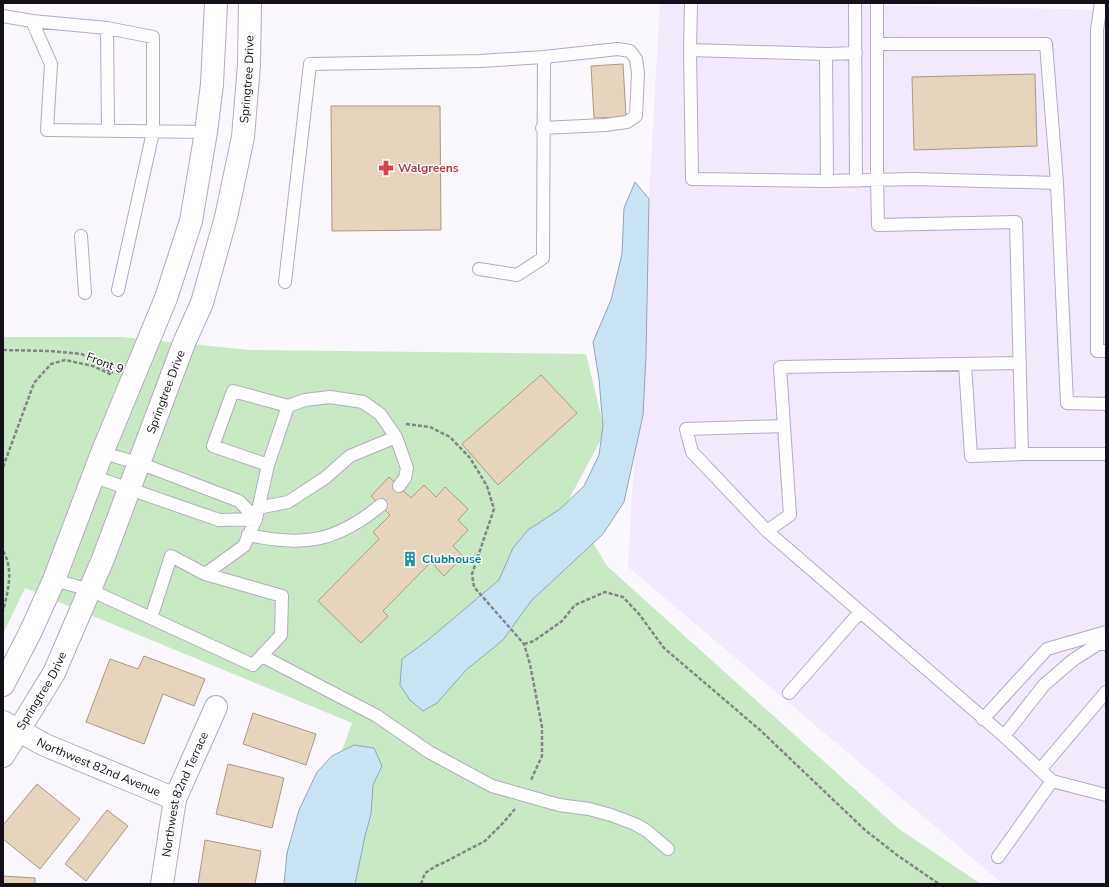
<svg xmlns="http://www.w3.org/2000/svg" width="1109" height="887" font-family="'Nunito Sans',sans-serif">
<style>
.built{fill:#f3e9fd}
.green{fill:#c8e9c3}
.water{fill:#c9e5f5;stroke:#93a5b3}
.building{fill:#e6d4bc;stroke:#aa9983}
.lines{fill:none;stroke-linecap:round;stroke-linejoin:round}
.service-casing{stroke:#b5aac2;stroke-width:14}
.minor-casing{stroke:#b5aac2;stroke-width:24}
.tertiary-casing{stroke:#b5aac2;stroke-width:24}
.path{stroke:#86828a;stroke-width:2.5;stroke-dasharray:4 2;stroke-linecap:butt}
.service{stroke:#fff;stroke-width:12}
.minor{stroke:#fff;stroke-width:22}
.tertiary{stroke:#fff;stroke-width:22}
.labels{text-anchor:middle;stroke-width:3;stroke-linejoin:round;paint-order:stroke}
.street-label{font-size:12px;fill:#140f18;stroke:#fff}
.health-label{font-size:12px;font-weight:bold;fill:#be3a42;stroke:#fff;text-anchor:start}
.culture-label{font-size:12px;font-weight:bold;fill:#0d838f;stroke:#fff;text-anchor:start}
</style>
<rect width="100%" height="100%" fill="#faf7fd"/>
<path class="built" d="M660,3H786L1106,10V884H1003L628,567Z"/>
<path class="green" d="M3,337H122L250,350L586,354L605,432L568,501L607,566L899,829L981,884H293L352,723L25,588L3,634Z"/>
<path class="water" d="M635,182L649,199L646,355L643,415L624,502L603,534L531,601L503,640L466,670L437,703L423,711L410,700L400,685L402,659L428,640L499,580L513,548L528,530L560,509L584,486L599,455L603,426L599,379L593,342L611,300L622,254L624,208Z
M354,745L374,748L382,766L373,785L371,814L365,836L355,884H284L287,853L299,810L317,772L332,756Z"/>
<path class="building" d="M623,64L626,117L594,118L591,66Z
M1035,74L1037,146L914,150L912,77Z
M331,106H440L441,230L332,231Z
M541,375L577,413L498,485L462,444Z
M389,477L411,498L424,485L436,497L445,487L468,509L458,520L468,530L453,546L463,556L444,576L431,562L383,611L388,616L361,643L318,601L379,539L373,532L390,515L371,496Z
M144,656L205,679L194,706L163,694L144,744L86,722L110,659L138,669Z
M253,713L316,734L306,765L243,744Z
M228,764L284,778L272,828L216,814Z
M37,784L80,819L40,869L3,839V825Z
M107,810L128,826L86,881L65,864Z
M205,840L261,851L255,884H198Z
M3,876L35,878V884H3Z"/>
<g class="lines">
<g class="service-casing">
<path id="service" d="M691,3L690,50L692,179L827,181L914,179L1057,183
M855,3L856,181
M877,3V180L878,225L1016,222L1022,454
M1101,3L1097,30V351H1106
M3,16L32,21L51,64L47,130L206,132
M32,21L107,28L108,131
M107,28L153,37V132L118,290
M877,44H1046L1057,183L1067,403L1106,404
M690,50L826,54L827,181
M826,54L856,53
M542,128L605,125L627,122L636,116L638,73L636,59L630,51L618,49L544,57
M81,236L85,293
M285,282L310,64L480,61L544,57L543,258L517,275L479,269
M965,365L971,456L1022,454H1106
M288,406L233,391L213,446L268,465L288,406L305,400L330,397L363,402L380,414L396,437L407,468L405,478L399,486
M784,426L780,367L1020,363
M102,453L139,463L239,501L256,519
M92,476L219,520L256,519
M258,508L288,502L325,478L350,456L396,437
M767,531L790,515L784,426L686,429L692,452L767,531L1004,736L1052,781L1106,795
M248,535C304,547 336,542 381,505
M205,574L171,556L151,618L253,665L281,635L282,596L205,574L244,546L256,519L268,465
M54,580L90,590L151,618
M262,656L377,716L429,752L492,786L559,805L589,809L611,815L635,824L647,831L668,849
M789,693L860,612
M983,719L1047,649L1106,632
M1004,736L1044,685L1073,660L1098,644H1106
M1040,770L1106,692
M998,857L1052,781"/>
</g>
<g class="minor-casing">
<g id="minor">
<path id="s1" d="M3,722L45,745L175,799"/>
<path id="s2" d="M162,884L175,799L216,707"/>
</g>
</g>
<g class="tertiary-casing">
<g id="tertiary">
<path d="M3,685L30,633L54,580L102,453L166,298L191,221L206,132L212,84L216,3"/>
<path id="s3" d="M3,756L54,673L103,559L184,343L202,303L226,217L243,137L249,65L250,3"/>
</g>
</g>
<path class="path" d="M3,350L50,351L82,354L113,373
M406,424L430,427L450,437L470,458L487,486L494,509L472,574L474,587L524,644L530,664L542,727V756L531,780
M3,467L34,383L51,364L65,360L93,366L112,375
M3,551C14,569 8,591 3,611
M524,644L534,641L562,621L575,605L605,592L623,597L639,614L664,648L760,730L865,830L897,855L939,884
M421,884L425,873L436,866L445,862L485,841L503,823L515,809"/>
<use href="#service" class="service"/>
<use href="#minor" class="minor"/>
<use href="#tertiary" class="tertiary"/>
</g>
<defs>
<g id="pharmacy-bare" transform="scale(1.2)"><path d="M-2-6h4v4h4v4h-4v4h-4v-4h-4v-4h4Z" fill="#e0444e" stroke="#fff" stroke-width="2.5" paint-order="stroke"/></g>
<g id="building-bare" transform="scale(1.2)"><path d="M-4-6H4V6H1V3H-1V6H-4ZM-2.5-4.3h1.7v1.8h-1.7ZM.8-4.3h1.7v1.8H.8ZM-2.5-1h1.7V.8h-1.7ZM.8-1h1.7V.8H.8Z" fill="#0f9aa8" stroke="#fff" stroke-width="2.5" paint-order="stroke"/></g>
</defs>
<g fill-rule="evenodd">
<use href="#pharmacy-bare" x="386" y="168"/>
<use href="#building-bare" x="410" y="559"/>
</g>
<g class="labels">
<g class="street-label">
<text dy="4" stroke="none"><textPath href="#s3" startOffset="725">Springtree Drive</textPath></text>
<text transform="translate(105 363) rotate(21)" y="4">Front 9</text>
<text dy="4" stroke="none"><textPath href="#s3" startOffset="400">Springtree Drive</textPath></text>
<text dy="4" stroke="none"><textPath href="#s3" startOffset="76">Springtree Drive</textPath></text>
<text dy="4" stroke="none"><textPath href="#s1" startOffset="106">Northwest 82nd Avenue</textPath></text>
<text dy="4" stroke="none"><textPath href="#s2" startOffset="93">Northwest 82nd Terrace</textPath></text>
</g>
<g class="health-label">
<text x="398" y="172">Walgreens</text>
</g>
<g class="culture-label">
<text x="422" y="563">Clubhouse</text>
</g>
</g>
<rect width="1109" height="887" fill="none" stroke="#140f18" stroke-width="8"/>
</svg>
